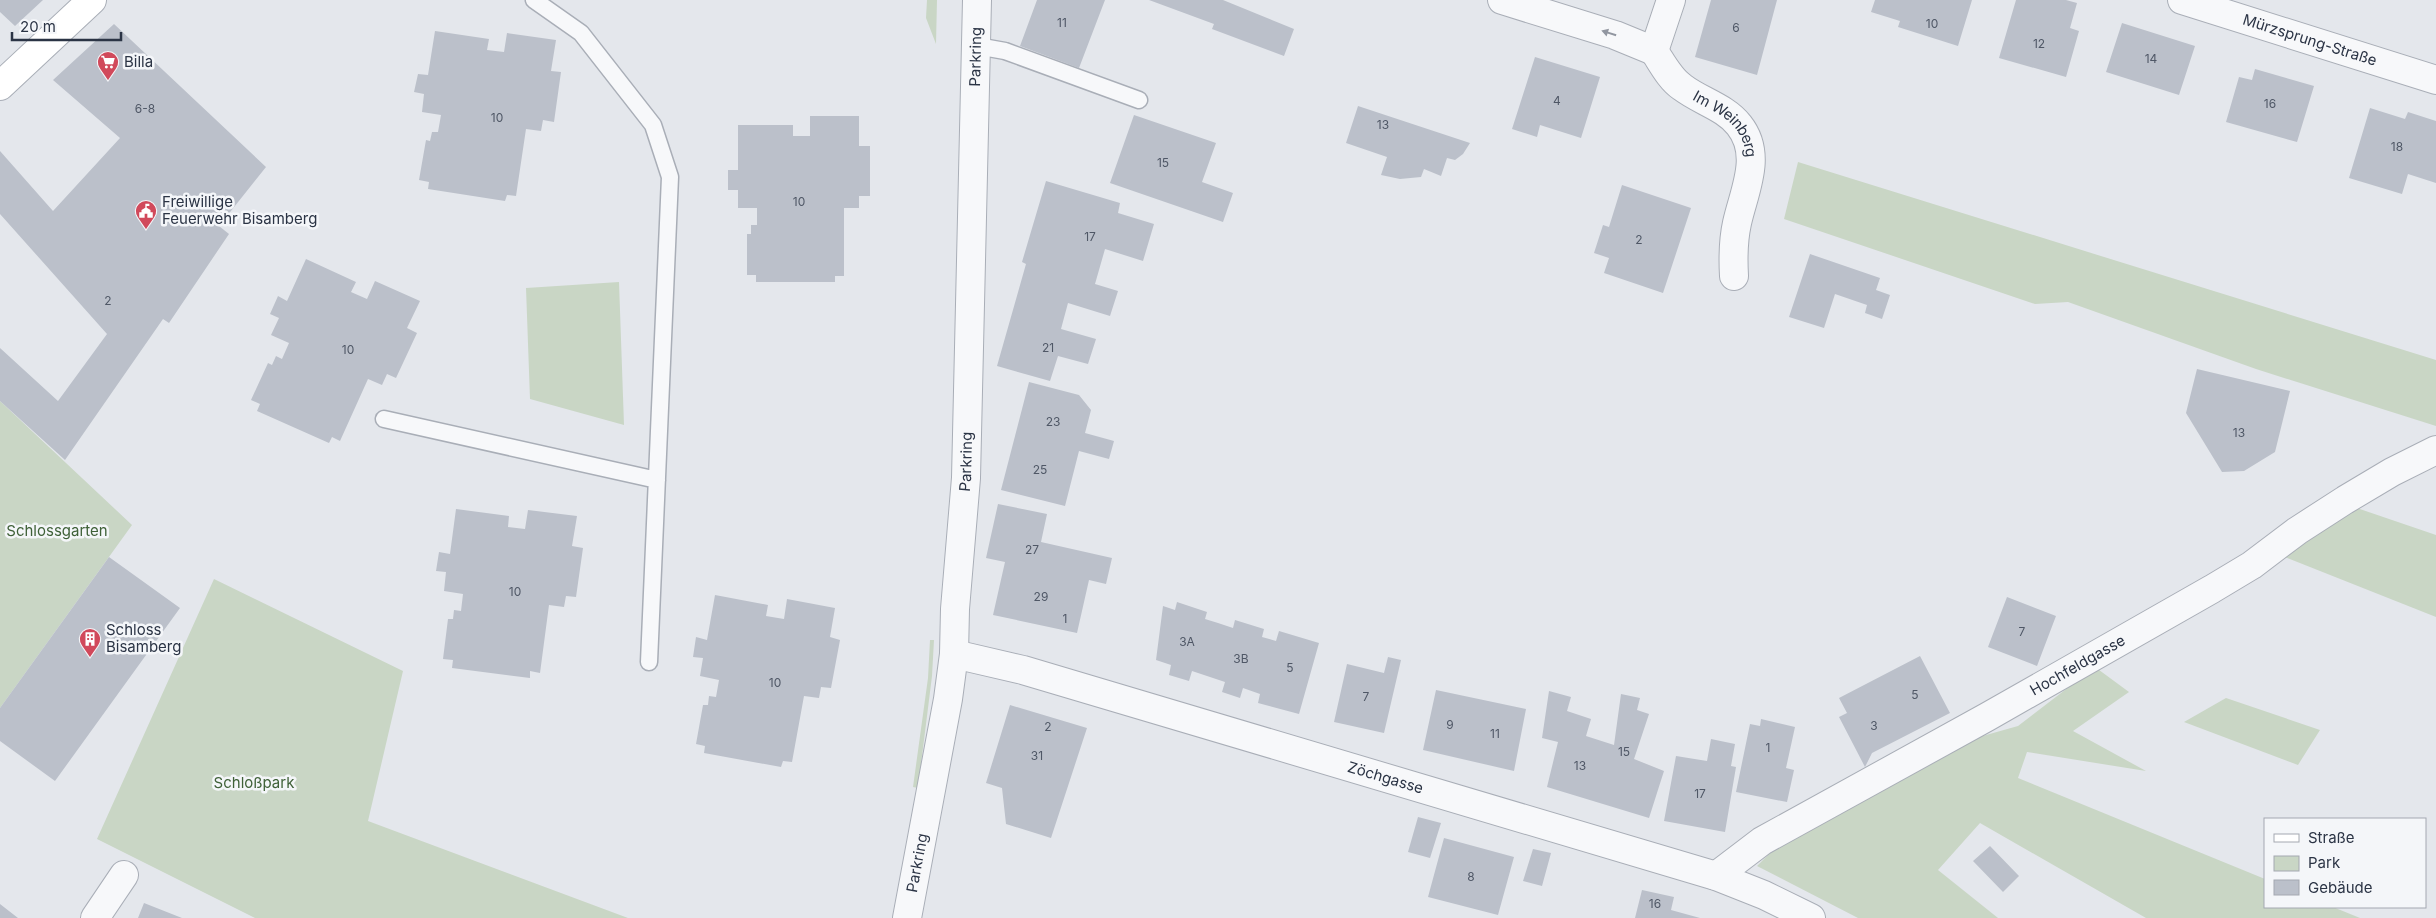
<svg xmlns="http://www.w3.org/2000/svg" width="2436" height="918" font-family="Inter,sans-serif">
<style>
.green{fill:#c9d6c5}
.building{fill:#bbc0ca}
.lines{fill:none;stroke-linecap:round;stroke-linejoin:round}
.lane-casing{stroke:#a9aeb7;stroke-width:19}
.street-casing{stroke:#a9aeb7;stroke-width:30}
.secondary-casing{stroke:#a9aeb7;stroke-width:30}
.lane{stroke:#f7f8fa;stroke-width:16}
.street{stroke:#f7f8fa;stroke-width:28}
.secondary{stroke:#fff;stroke-width:28}
.oneway{fill:#9196a0}
.labels{text-anchor:middle;stroke-width:5;stroke-linejoin:round;paint-order:stroke}
.number-label{font-size:12px;fill:#4f5766}
.street-label{font-size:15px;fill:#2b3445;stroke:#f4f6f9}
.poi-label{font-size:15px;fill:#2b3445;stroke:#f4f6f9;text-anchor:start}
.park-label{font-size:15px;fill:#3f6138;stroke:#f4f6f9}
</style>
<rect width="100%" height="100%" fill="#e4e7ec"/>
<path class="green" d="M927,0H937L936,44L926,18Z
M1798,162L2436,360V426L2256,369L2068,302L2035,304L1784,219Z
M619,282L624,425L530,399L526,288Z
M0,401L132,525L0,708Z
M2351,506L2436,535V617L2280,555Z
M214,579L403,671L368,821L628,918H255L97,839Z
M930,640H934L932,676L918,788L913,787L928,678Z
M2095,667L2129,692L2073,731L2146,771L2027,752L2018,778L2265,879V907H2333L2360,918H2146L1980,823L1938,870L1998,918H1858L1757,866L1780,843L1972,739L2018,726Z
M2226,698L2320,730L2298,765L2184,722Z"/>
<path class="building" d="M0,0H43L15,26L0,12Z
M1037,0H1105L1079,68L1020,46Z
M1149,0H1223L1294,29L1284,56L1212,29L1214,24Z
M1711,0H1777L1757,75L1695,57Z
M1875,0H1972L1958,46L1898,27L1900,21L1871,12Z
M2016,0H2066L2077,3L2070,28L2079,31L2066,77L1999,58Z
M2122,23L2195,46L2179,95L2106,72Z
M114,24L266,167L219,226L229,234L169,323L163,319L65,460L0,401V348L58,401L107,334L0,214V151L53,211L120,138L53,80Z
M435,31L489,39L487,50L504,52L507,33L556,40L551,71L561,72L554,122L543,120L541,131L526,129L516,196L507,195L505,201L428,189L429,182L419,180L426,140L430,141L432,132H438L441,115L422,112L424,94L414,92L418,74L428,75Z
M1535,57L1600,77L1581,138L1540,125L1537,137L1512,129Z
M2255,69L2314,86L2297,142L2226,122L2239,77L2252,80Z
M1358,106L1470,143L1463,154L1455,160L1447,158L1441,176L1424,169L1421,177L1400,179L1381,175L1387,157L1346,143Z
M2370,108L2405,119L2408,112L2436,121V183L2408,174L2402,194L2349,178Z
M1134,115L1216,143L1202,182L1233,193L1223,222L1110,183Z
M810,116H859V146H870V196H859V208H844V276H835V282H756V275H747V234H751V225H757V208H738V190H728V170H738V125H793V136H810Z
M1046,181L1120,203L1118,213L1154,224L1143,261L1105,249L1095,284L1118,291L1110,316L1068,303L1061,329L1096,339L1088,364L1058,356L1050,381L997,366L1026,264L1022,262Z
M1622,185L1691,208L1663,293L1604,273L1609,258L1594,253L1603,225L1609,227Z
M1810,254L1880,278L1876,290L1890,295L1882,319L1865,313L1867,305L1835,294L1824,328L1789,317Z
M306,259L356,282L351,292L367,299L375,281L420,301L407,328L417,333L396,378L387,374L382,385L368,379L340,441L332,437L329,443L257,411L260,404L251,400L268,363L272,365L276,356L282,359L289,343L271,335L279,318L270,314L278,296L287,301Z
M2197,369L2290,391L2275,452L2244,471L2222,472L2186,413Z
M1029,382L1079,395L1091,410L1085,433L1114,441L1109,459L1079,451L1065,506L1001,490Z
M998,504L1047,514L1041,542L1112,558L1106,584L1089,580L1077,633L993,615L1005,562L986,558Z
M456,509L509,516L508,527L525,529L528,510L577,516L572,546L583,548L576,597L566,596L564,607L549,605L540,673L530,671V678L452,668L453,660L443,659L448,619H453L454,610L461,611L463,594L444,591L446,572L436,571L439,552L450,554Z
M109,557L180,608L55,781L0,741V708Z
M715,595L768,605L766,616L784,619L787,599L835,608L830,637L840,640L831,688L821,687L819,698L804,696L792,762L783,761L781,767L704,753L705,746L696,744L703,705H708L709,696L716,697L719,680L700,676L703,658L693,657L696,637L707,640Z
M2007,597L2056,616L2037,666L1988,647Z
M1177,602L1207,612L1205,619L1218,623L1233,628L1235,620L1264,629L1262,637L1276,641L1279,631L1319,643L1299,714L1258,703L1260,694L1243,688L1240,698L1222,692L1225,682L1192,671L1189,681L1169,675L1171,665L1156,660L1163,606L1175,610Z
M1920,656L1950,713L1872,753L1865,767L1839,717L1847,713L1839,698Z
M1388,657L1401,660L1384,733L1334,722L1347,664L1384,673Z
M1436,690L1526,709L1514,771L1423,750Z
M1549,691L1571,697L1567,711L1591,719L1586,736L1614,745L1621,694L1640,698L1637,710L1649,714L1634,759L1664,771L1649,818L1547,787L1558,742L1542,738Z
M1010,705L1087,728L1051,838L1006,824L1002,788L986,783Z
M1761,719L1795,727L1786,768L1794,770L1787,802L1736,792L1750,724L1760,726Z
M1711,739L1735,744L1731,766L1736,767L1725,832L1664,821L1676,756L1707,761Z
M1418,817L1441,823L1430,858L1408,852Z
M1444,838L1514,857L1498,915L1428,897Z
M1990,846L2019,876L2003,892L1973,861Z
M1533,849L1551,853L1542,886L1523,881Z
M1642,890L1674,897L1671,910L1700,918H1635Z
M144,903L182,918H138Z
M0,904L18,918H0Z"/>
<g class="lines">
<g class="lane-casing">
<path id="lane" d="M534,0L581,33L653,125L670,177L649,662
M977,46L1005,51L1139,100
M384,419L657,480"/>
</g>
<g class="street-casing">
<g id="street">
<path d="M1502,0L1615,35L1654,51"/>
<path id="s1" d="M2182,0L2436,80"/>
<path id="s2" d="M1654,51C1662,63 1670,79 1682,87C1700,101 1725,107 1739,125C1763,155 1744,191 1737,223C1733,241 1733,258 1734,276"/>
<path d="M1654,51L1671,0"/>
<path id="s3" d="M954,654L1023,670L1716,876L1764,895L1811,918"/>
<path id="s4" d="M1716,876L1762,841L1987,717L2212,589L2252,565L2297,531L2345,500L2392,472L2436,450"/>
<path d="M95,918L124,875"/>
<path id="s5" d="M907,918L948,699L954,654L955,609L966,478L977,0"/>
</g>
</g>
<g class="secondary-casing">
<path id="secondary" d="M0,86L92,0"/>
</g>
<use href="#lane" class="lane"/>
<use href="#street" class="street"/>
<use href="#secondary" class="secondary"/>
</g>
<defs><path id="oneway-solid" d="M-6-.8H1V-3.2L6.5 0L1 3.2V.8H-6Z" transform="scale(1.25)"/></defs>
<use class="oneway" href="#oneway-solid" transform="translate(1609 33) rotate(-162)"/>
<defs>
<g id="supermarket-pin" transform="scale(1.125)"><path d="M0 17L-7.5 6A9.5 9.5 0 1 1 7.5 6Z" fill="#d1495b" stroke="#f4f6f9"/><path d="M-6-5.5h2.5l.6 2H6L4.5 2H-2.5L-4.4-4H-6ZM-1.5 3.2a1.3 1.3 0 1 0 .1 0ZM3 3.2a1.3 1.3 0 1 0 .1 0Z" fill="#fff"/></g>
<g id="civic-pin" transform="scale(1.125)"><path d="M0 17L-7.5 6A9.5 9.5 0 1 1 7.5 6Z" fill="#d1495b" stroke="#f4f6f9"/><path d="M-.6-6.5H3V-4.5H.6V-3L4-1V1h2V6H-6V1h2V-1L-.6-3ZM-1.2 2.5V6h2.4V2.5Z" fill="#fff"/></g>
<g id="building-pin" transform="scale(1.125)"><path d="M0 17L-7.5 6A9.5 9.5 0 1 1 7.5 6Z" fill="#d1495b" stroke="#f4f6f9"/><path d="M-4-6H4V6H1V3H-1V6H-4ZM-2.5-4.3h1.7v1.8h-1.7ZM.8-4.3h1.7v1.8H.8ZM-2.5-1h1.7V.8h-1.7ZM.8-1h1.7V.8H.8Z" fill="#fff"/></g>
</defs>
<g fill-rule="evenodd">
<use href="#supermarket-pin" x="108" y="62"/>
<use href="#civic-pin" x="146" y="211"/>
<use href="#building-pin" x="90" y="639"/>
</g>
<g class="labels">
<g class="number-label">
<text x="1062" y="27">11</text>
<text x="1932" y="28">10</text>
<text x="1736" y="32">6</text>
<text x="2039" y="48">12</text>
<text x="2151" y="63">14</text>
<text x="1557" y="105">4</text>
<text x="2270" y="108">16</text>
<text x="145" y="113">6-8</text>
<text x="497" y="122">10</text>
<text x="1383" y="129">13</text>
<text x="2397" y="151">18</text>
<text x="1163" y="167">15</text>
<text x="799" y="206">10</text>
<text x="1090" y="241">17</text>
<text x="1639" y="244">2</text>
<text x="108" y="305">2</text>
<text x="1048" y="352">21</text>
<text x="348" y="354">10</text>
<text x="1053" y="426">23</text>
<text x="2239" y="437">13</text>
<text x="1040" y="474">25</text>
<text x="1032" y="554">27</text>
<text x="515" y="596">10</text>
<text x="1041" y="601">29</text>
<text x="1065" y="623">1</text>
<text x="2022" y="636">7</text>
<text x="1187" y="646">3A</text>
<text x="1241" y="663">3B</text>
<text x="1290" y="672">5</text>
<text x="775" y="687">10</text>
<text x="1915" y="699">5</text>
<text x="1366" y="701">7</text>
<text x="1450" y="729">9</text>
<text x="1874" y="730">3</text>
<text x="1048" y="731">2</text>
<text x="1495" y="738">11</text>
<text x="1768" y="752">1</text>
<text x="1624" y="756">15</text>
<text x="1037" y="760">31</text>
<text x="1580" y="770">13</text>
<text x="1700" y="798">17</text>
<text x="1471" y="881">8</text>
<text x="1655" y="908">16</text>
</g>
<g class="street-label">
<text dy="5" stroke="none"><textPath href="#s1" startOffset="134">Mürzsprung-Straße</textPath></text>
<text dy="5" stroke="none"><textPath href="#s5" startOffset="866">Parkring</textPath></text>
<text dy="5" stroke="none"><textPath href="#s2" startOffset="105">Im Weinberg</textPath></text>
<text dy="5" stroke="none"><textPath href="#s5" startOffset="461">Parkring</textPath></text>
<text dy="5" stroke="none"><textPath href="#s4" startOffset="419">Hochfeldgasse</textPath></text>
<text dy="5" stroke="none"><textPath href="#s3" startOffset="449">Zöchgasse</textPath></text>
<text dy="5" stroke="none"><textPath href="#s5" startOffset="56">Parkring</textPath></text>
</g>
<g class="poi-label">
<text x="124" y="67">Billa</text>
<text x="162" y="207">Freiwillige<tspan x="162" dy="17">Feuerwehr Bisamberg</tspan></text>
<text x="106" y="635">Schloss<tspan x="106" dy="17">Bisamberg</tspan></text>
</g>
<g class="park-label">
<text x="57" y="536">Schlossgarten</text>
<text x="254" y="788">Schloßpark</text>
</g>
</g>
<rect x="2264" y="818" width="162" height="90" fill="#f4f6f9" stroke="#a4a8b1"/>
<rect x="2274" y="834" width="25" height="8" fill="#ffffff" stroke="#a4a8b1"/>
<text x="2308" y="843" font-size="15" fill="#2b3445">Straße</text>
<rect x="2274" y="856" width="25" height="15" fill="#c9d6c5" stroke="#a4a8b1"/>
<text x="2308" y="868" font-size="15" fill="#2b3445">Park</text>
<rect x="2274" y="880" width="25" height="15" fill="#bbc0ca" stroke="#a4a8b1"/>
<text x="2308" y="893" font-size="15" fill="#2b3445">Gebäude</text>
<path d="M12 32v8h109v-8" fill="none" stroke="#2b3445" stroke-width="2.5"/>
<text x="20" y="32" font-size="15" fill="#2b3445" stroke="#f4f6f9" stroke-width="4" paint-order="stroke">20 m</text>
</svg>
